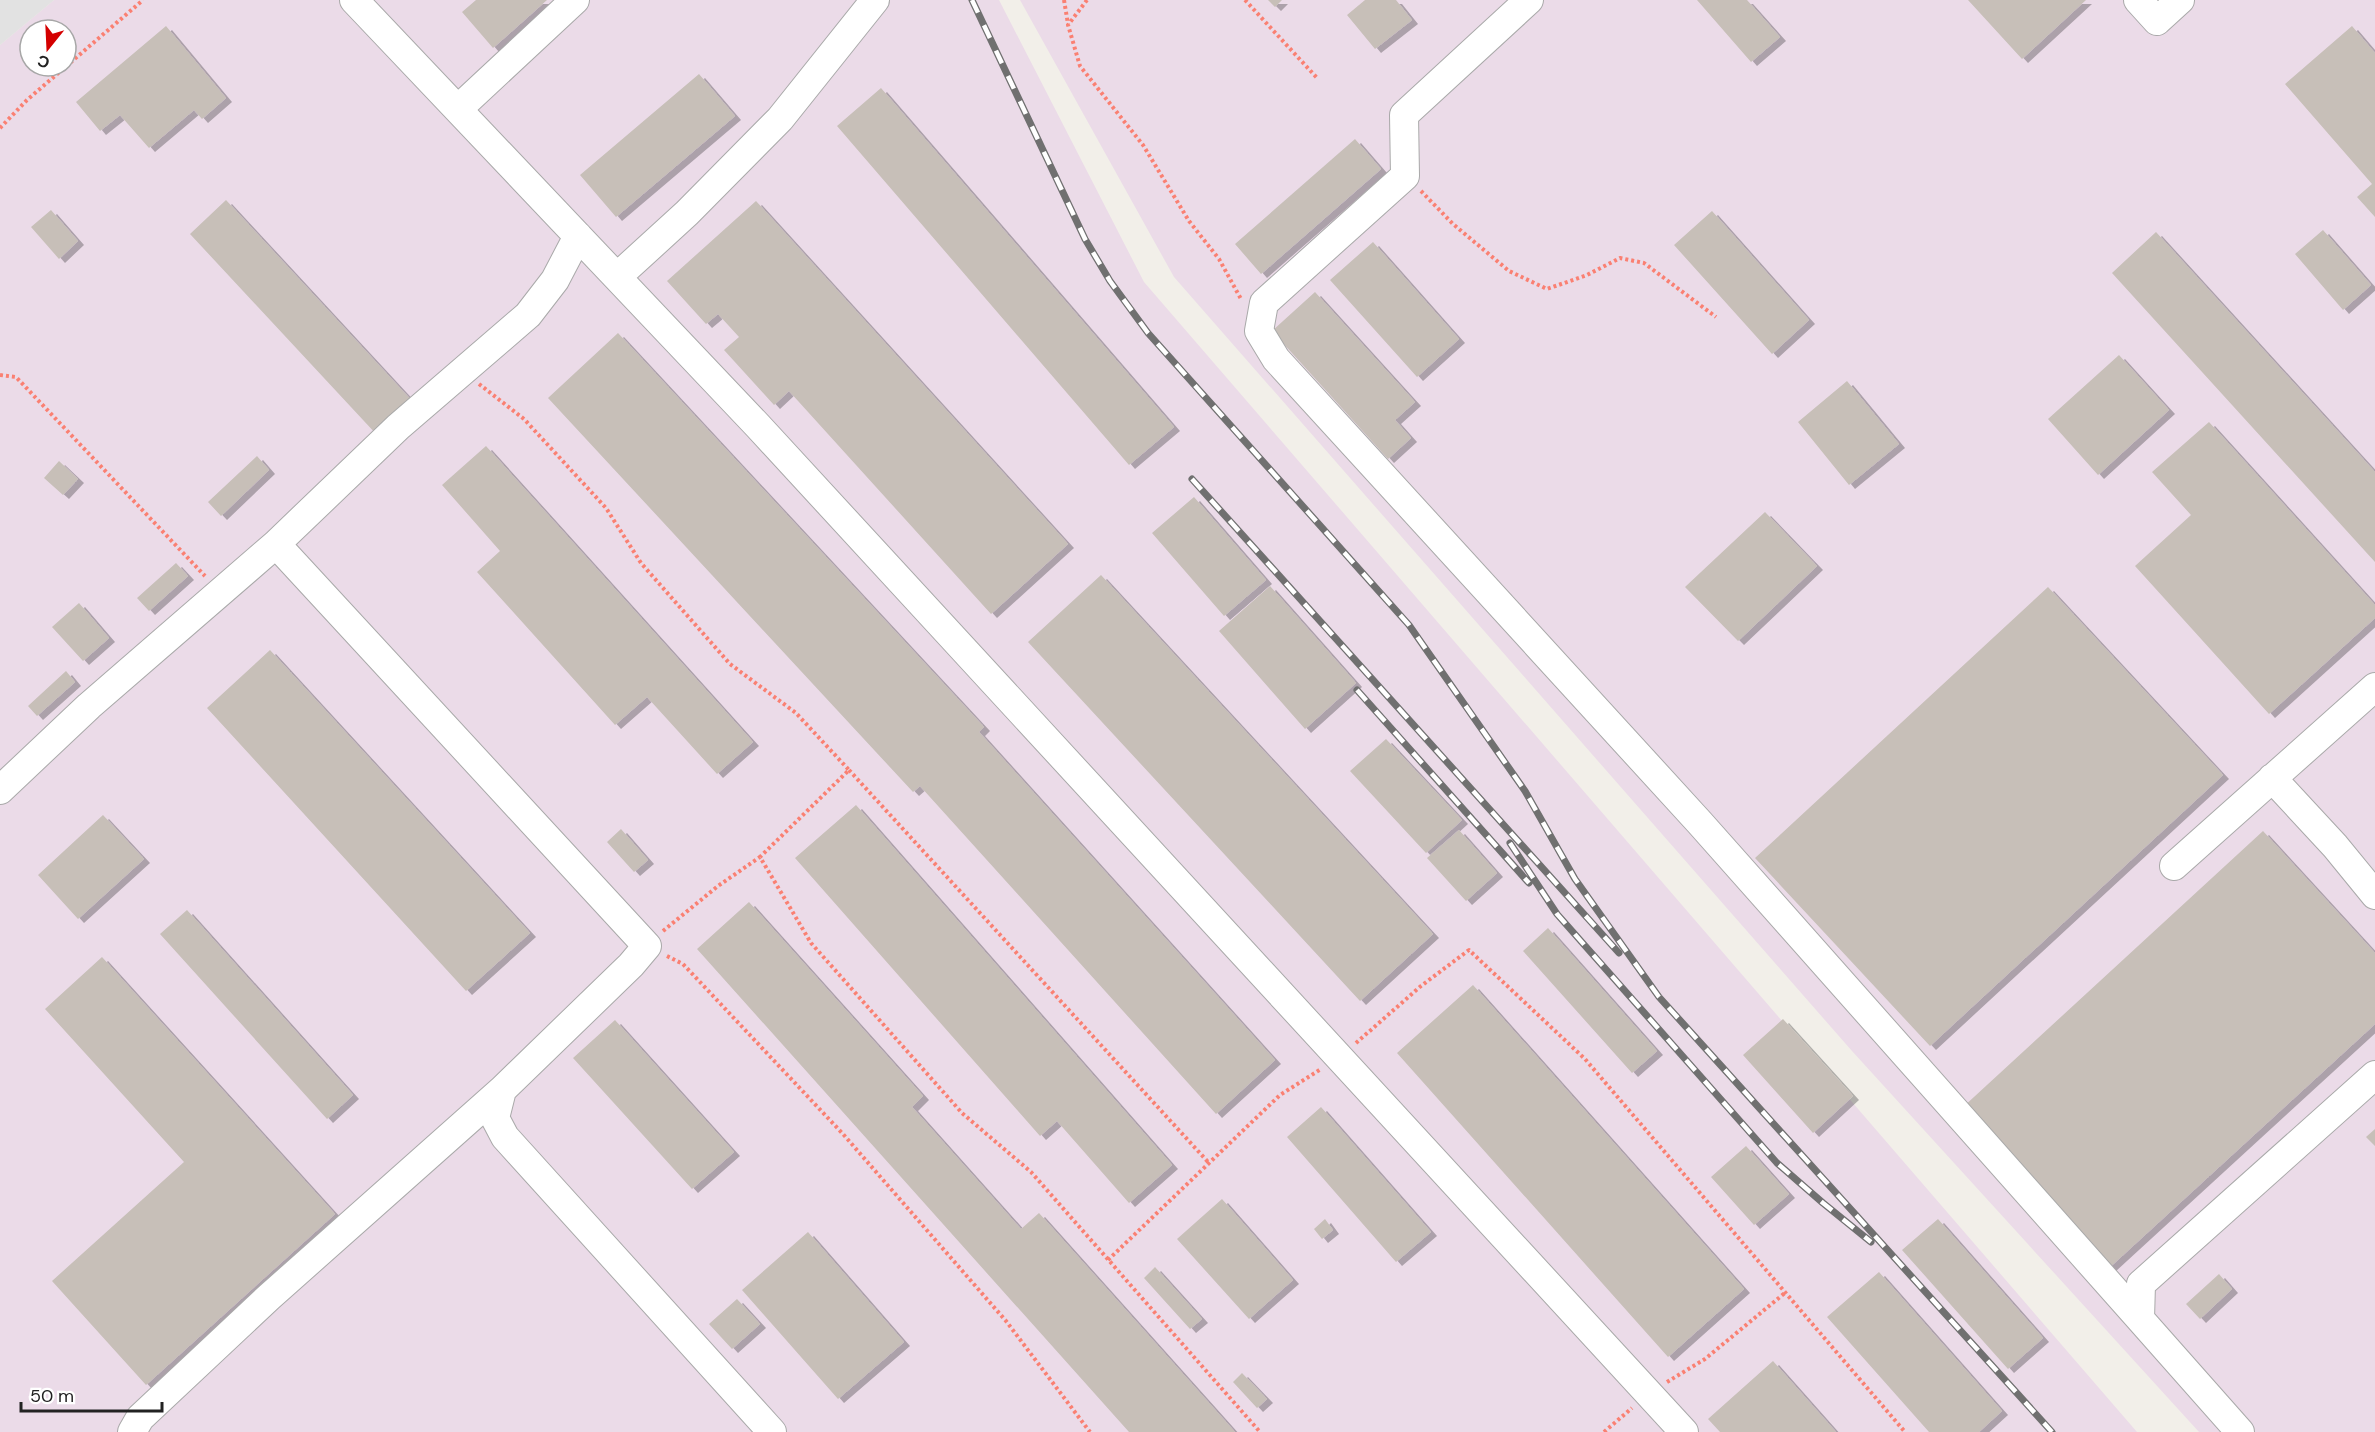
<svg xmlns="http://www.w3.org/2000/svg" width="2375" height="1432" font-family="'DM Sans',sans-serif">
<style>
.industrial{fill:#ebdbe8;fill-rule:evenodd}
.parking{fill:#e2e2e2}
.building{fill:#c7bfb8;filter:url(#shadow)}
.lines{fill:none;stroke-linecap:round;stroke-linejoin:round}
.minor-casing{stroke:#a9a9a9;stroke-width:30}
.path{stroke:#fa8072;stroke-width:4;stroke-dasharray:3 3;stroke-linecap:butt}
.minor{stroke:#fff;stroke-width:28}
.rail-casing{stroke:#707070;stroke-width:7}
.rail{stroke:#fff;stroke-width:4.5;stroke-dasharray:14;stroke-linecap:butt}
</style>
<defs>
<filter id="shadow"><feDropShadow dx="6" dy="4" stdDeviation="0" flood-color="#0004"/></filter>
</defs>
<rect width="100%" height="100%" fill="#f2efe9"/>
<path class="industrial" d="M54,0H999L1144,282L2137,1432H0V45ZM30,30H66V66H30Z
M1020,0H2375V1432H2199L1852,1051L1174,277Z"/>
<path class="parking" d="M0,0H54L0,45Z"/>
<path class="building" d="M476,0H547L493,48L462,12Z
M1268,0H1282L1275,7Z
M1365,0H1396L1412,20L1375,49L1347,15Z
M1697,0H1747L1780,37L1751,62Z
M1968,0H2086L2022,59Z
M166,26L226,98L202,119L194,110L149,148L120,115L100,131L76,102Z
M2352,26L2375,53V217L2357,197L2372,184L2285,84Z
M699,74L735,116L616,217L580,175Z
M881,88L1174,427L1129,465L837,126Z
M1355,139L1381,169L1261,274L1235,244Z
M226,200L413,402L377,435L190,234Z
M756,201L1068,544L991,614L789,391L774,405L724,350L739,337L718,314L706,324L667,281Z
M51,210L78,241L59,259L31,227Z
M1712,211L1809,320L1772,354L1674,245Z
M2323,230L2371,285L2343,310L2295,254Z
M2156,232L2375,472V562L2112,273Z
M1373,242L1459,339L1417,377L1330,280Z
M1315,292L1415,402L1395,420L1411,438L1388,459L1272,331Z
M618,333L984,727L979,732L1275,1060L1216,1114L920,786L913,792L548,398Z
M2119,355L2169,410L2098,475L2048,419Z
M1847,381L1899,444L1849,485L1798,422Z
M2209,422L2375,605V618L2269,714L2135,566L2191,515L2152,472Z
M486,446L753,742L717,774L647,697L615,725L477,572L500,551L442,485Z
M257,456L269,470L221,516L208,502Z
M59,461L78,479L63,495L44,478Z
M1194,497L1266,580L1224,616L1152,533Z
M1765,512L1817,566L1738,641L1685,587Z
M176,563L188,576L149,611L137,598Z
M1101,575L1433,934L1360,1001L1028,642Z
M1270,586L1356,683L1305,729L1219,631Z
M2048,587L2223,775L1930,1046L1755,858Z
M79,603L109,638L83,661L52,627Z
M270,650L530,933L466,991L207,708Z
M66,671L75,682L37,716L28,706Z
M1386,739L1462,820L1426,853L1350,771Z
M856,805L1172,1165L1129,1203L1057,1121L1040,1136L795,858Z
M103,815L144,859L78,919L38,875Z
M621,829L648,860L634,872L607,842Z
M1459,830L1497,873L1466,901L1427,858Z
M2263,831L2375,953V1024L2109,1268L1962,1108Z
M749,902L923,1096L912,1107L1021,1229L1039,1213L1235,1432H1129L697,949Z
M187,910L353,1095L327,1119L160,934Z
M1548,928L1657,1051L1632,1073L1523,951Z
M102,957L335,1214L146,1385L52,1281L184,1162L45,1009Z
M1473,985L1744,1289L1668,1357L1397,1053Z
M1783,1019L1853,1096L1813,1133L1743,1055Z
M615,1020L734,1152L692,1189L573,1058Z
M1321,1107L1431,1232L1396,1262L1287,1137Z
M2375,1129V1146L2366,1137Z
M1746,1146L1789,1194L1754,1225L1711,1177Z
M1222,1199L1293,1280L1249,1319L1177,1239Z
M1325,1219L1333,1230L1322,1239L1314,1229Z
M1938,1219L2043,1338L2008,1369L1902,1250Z
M808,1232L904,1342L838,1399L742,1290Z
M1155,1267L1202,1319L1190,1329L1144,1278Z
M1879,1272L2002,1411L1979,1432H1929L1827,1317Z
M2219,1274L2232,1289L2200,1319L2186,1304Z
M737,1299L760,1324L732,1349L709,1324Z
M1773,1361L1836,1432H1720L1708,1419Z
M1242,1373L1267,1399L1257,1408L1233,1382Z"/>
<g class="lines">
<g class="minor-casing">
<path id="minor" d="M354,0L758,426L1684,1432
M1529,0L1404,115L1405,176L1264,303L1259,331L1276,359L1700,823L2140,1319
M2138,0L2157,21L2180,0
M458,109L575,0
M617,277L687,213L780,119L875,0
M276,544L647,946L631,965L502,1090L495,1118L505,1137L772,1432
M2272,778L2335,846L2375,895
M0,790L89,706L276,544L398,427L528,315L555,280L578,236
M2174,866L2375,687
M132,1432L140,1418L269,1297L502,1090
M2240,1432L2140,1319L2141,1284L2375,1075"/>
</g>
<path class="path" d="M1064,0L1068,24
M1087,0L1068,25L1080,66L1143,145L1189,221L1219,259L1241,299
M1245,0L1318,79
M0,128L27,100L143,0
M1421,191L1453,224L1509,271L1547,289L1587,275L1620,258L1644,263L1716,317
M0,375L16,377L205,576
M479,384L524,419L606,508L641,563L730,664L796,713L849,770L760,857L811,943L962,1113L1031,1172L1260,1432
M849,770L1209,1163
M663,931L718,886L760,857
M667,956L683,964L843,1134L1006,1321L1090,1432
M1356,1043L1421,986L1469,950L1585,1059L1905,1432
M1108,1260L1280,1095L1321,1069
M1667,1382L1705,1359L1786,1292
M1604,1432L1632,1408"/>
<use href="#minor" class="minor"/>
<g class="rail-casing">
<path id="rail" d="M972,0L1085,239L1110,281L1148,333L1409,625L1525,791L1575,879L1659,997L2052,1432
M1192,479L1619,953
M1357,690L1529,883
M1510,843L1557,914L1777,1163L1823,1203L1871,1242"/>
</g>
<use href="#rail" class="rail"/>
</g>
<g transform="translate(48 48) rotate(198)"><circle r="28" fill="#ffffff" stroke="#a7a7a7" stroke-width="1.5"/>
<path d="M0-4.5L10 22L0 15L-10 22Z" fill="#d40000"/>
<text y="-9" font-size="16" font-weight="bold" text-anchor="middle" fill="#222222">С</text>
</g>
<path d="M21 1402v9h141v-9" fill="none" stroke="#222222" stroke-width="3"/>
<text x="30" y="1402" font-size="18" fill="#222222" stroke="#ffffff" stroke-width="4.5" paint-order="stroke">50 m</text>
</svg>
